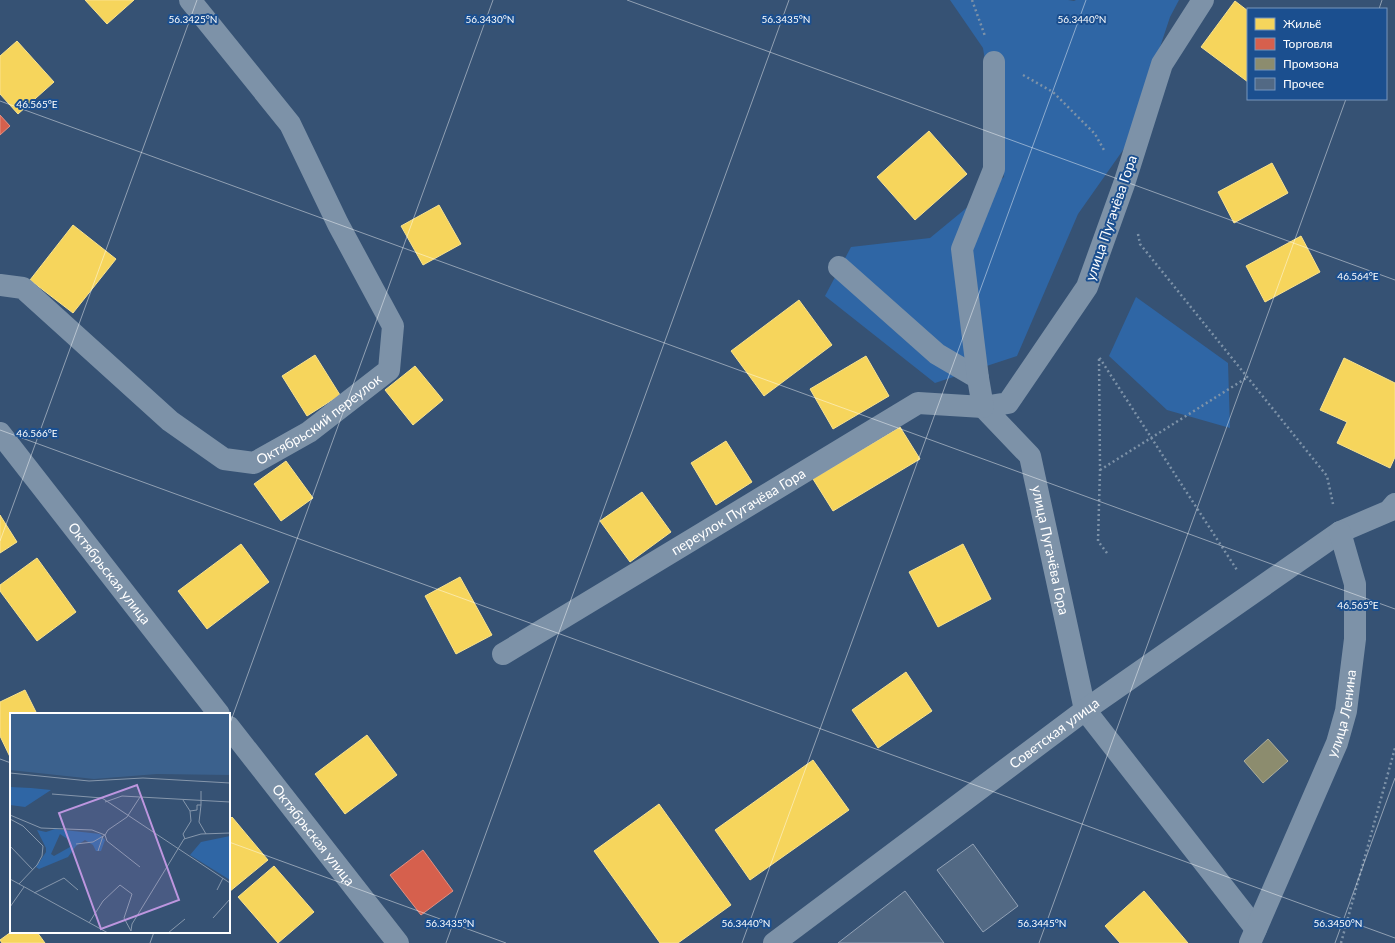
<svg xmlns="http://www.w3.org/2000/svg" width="1395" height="943" font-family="Lato,sans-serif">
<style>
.green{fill:#2f66a5}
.homes{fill:#f6d55c;stroke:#f9e28d}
.shops{fill:#d6604d;stroke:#e29082}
.industry{fill:#8c8c6e;stroke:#aeae9a}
.building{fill:#526984;stroke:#92a2b6}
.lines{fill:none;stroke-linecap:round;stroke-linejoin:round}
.path{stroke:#7d92a8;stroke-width:2.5;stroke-dasharray:2 3;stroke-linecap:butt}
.minor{stroke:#7d92a8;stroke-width:22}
.ticks{fill:none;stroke:#fff;stroke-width:1;stroke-opacity:0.45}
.labels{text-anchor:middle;stroke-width:4;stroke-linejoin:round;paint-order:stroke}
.street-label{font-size:14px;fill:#fff;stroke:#1b4f8f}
.inset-road{fill:none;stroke:#8697ac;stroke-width:1}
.view{fill:#bd96df;fill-opacity:0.15;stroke:#bd96df;stroke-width:2}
.inset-edge{fill:none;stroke:#fff;stroke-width:2}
.ticks-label{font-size:10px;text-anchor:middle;fill:#fff;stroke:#1b4f8f;stroke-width:4;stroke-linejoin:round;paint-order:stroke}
</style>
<rect width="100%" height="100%" fill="#365274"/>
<path class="green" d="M950,0H1068L1074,1L1076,0H1179L1170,17L1128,143L1078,214L1017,356L935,383L825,296L851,247L930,238L1004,177L983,48Z
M1136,297L1228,363L1230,428L1167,410L1109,356Z"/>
<path class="homes" d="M85,0H134L107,24Z
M1235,1L1248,11V82L1201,47Z
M17,41L54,82L18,114L0,94V56Z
M929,131L967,174L915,220L877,177Z
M1272,163L1288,193L1234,223L1218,192Z
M439,205L461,244L423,265L401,226Z
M73,225L116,259L73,313L30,280Z
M1301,236L1320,272L1265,302L1246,266Z
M799,300L832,345L764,396L731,351Z
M315,355L340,395L307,416L282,376Z
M866,356L889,396L833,429L810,389Z
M1344,358L1395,383V457L1390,468L1337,443L1347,422L1320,410Z
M415,366L443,400L413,425L385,390Z
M900,427L920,459L833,511L813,479Z
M726,441L752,482L716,505L691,463Z
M286,461L313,498L281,521L254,484Z
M642,492L671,532L630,562L600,521Z
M0,515L17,542L0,553Z
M241,544L269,582L207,629L178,591Z
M963,544L991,599L938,627L909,572Z
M37,558L76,612L37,641L0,591V585Z
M460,577L492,635L456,654L425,596Z
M906,672L932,711L878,748L852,710Z
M25,690L37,714H11V759L0,736V702Z
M367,735L397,775L345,814L315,774Z
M813,760L849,810L750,880L715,830Z
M659,804L731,905L678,943H660L594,851Z
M232,817L268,860L229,892V820Z
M274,866L314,912L278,943L238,897Z
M1144,891L1188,943H1120L1105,926Z
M11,932H37L45,943H2L0,940Z"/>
<path class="shops" d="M0,115L10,126L0,135Z
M423,850L453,891L421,915L390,875Z"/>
<path class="industry" d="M1268,739L1288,761L1263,783L1244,761Z"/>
<path class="building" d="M973,844L1018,906L983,932L937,870Z
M905,891L944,943H838Z"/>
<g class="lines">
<path class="path" d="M972,0L985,36
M1023,75L1053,92L1095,134L1104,150
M1138,234L1140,244L1327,476L1333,504
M1100,470L1248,377
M1107,553L1098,541L1100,470L1099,357L1237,570
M1341,943L1395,748"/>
<g class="minor">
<path id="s1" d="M1203,0L1162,64L1124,184L1087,287L1008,403L983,407L1030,456L1085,710L1256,929"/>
<path d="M839,267L937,354L978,378"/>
<path id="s2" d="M0,285L23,288L170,421L224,459L254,463L309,432L389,370L393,326L338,224L290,124L190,0"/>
<path id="s3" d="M0,433L219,714"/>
<path id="s4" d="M503,654L918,403L983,407L978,378L962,249L994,169V62"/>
<path id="s5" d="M229,727L398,943"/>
<path id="s6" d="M774,943L1085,710L1340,532L1389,511L1395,504"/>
<path id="s7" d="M1250,943L1337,743L1346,711L1355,639V584L1340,532"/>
</g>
</g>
<path class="ticks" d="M627,0L1395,280M1379,9L1382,0M0,101L1395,609M0,430L1395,938M0,541L197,0M229,726L493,0M0,759L11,763M229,842L506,943M150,943L154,932M446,943L789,0M742,943L1086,0M1039,943L1346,99M1335,943L1395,778"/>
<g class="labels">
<g class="street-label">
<text transform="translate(1111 218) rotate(-71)" y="5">улица Пугачёва Гора</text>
<text dy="5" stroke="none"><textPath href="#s2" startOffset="396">Октябрьский переулок</textPath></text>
<text dy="5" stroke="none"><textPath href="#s4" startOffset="275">переулок Пугачёва Гора</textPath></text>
<text dy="5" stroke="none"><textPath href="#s1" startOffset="641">улица Пугачёва Гора</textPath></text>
<text dy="5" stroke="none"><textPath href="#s3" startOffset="178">Октябрьская улица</textPath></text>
<text dy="5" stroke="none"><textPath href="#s7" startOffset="248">улица Ленина</textPath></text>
<text dy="5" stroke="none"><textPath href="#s6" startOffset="350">Советская улица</textPath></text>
<text dy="5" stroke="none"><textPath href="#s5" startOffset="137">Октябрьская улица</textPath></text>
</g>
</g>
<g transform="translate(10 713)">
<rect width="220" height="220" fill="#365274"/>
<path d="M0,74L21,75L41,77L15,94L0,92ZM45,116L90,121L95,127L91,138H86L83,132L75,127L66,133L58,144L29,156L26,154L36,139V135L27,117L36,119ZM50,121L59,127L60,134L44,143L41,141ZM220,123V167L180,142L191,129Z" fill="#2f66a5" fill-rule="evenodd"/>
<path d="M0,0H220V62L147,61L84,66L0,57Z" fill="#3b618d"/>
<path class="inset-road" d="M0,60L79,68L133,65L220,70M42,81L92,85L220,170M173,87L180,98L181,108L173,121L175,126M95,89L112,83L220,89M191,92V78M180,98L187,97V92H191L189,109L196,121M0,102L31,115L82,117L95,122L98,117L117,104L130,84M0,106L13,113L33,133L32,143L27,152L9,171M66,131L83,129L95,122L97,128L130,154M0,133L23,157M88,138L93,123M0,166L98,220M207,177L213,165M24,180L54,165L68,177M0,194L14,174M203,205L220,186M79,210L93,188L110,172L122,181L114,205L121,218M121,218L122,211L174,126L191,121L220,120M158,220L175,206"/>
<path class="view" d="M127,72L169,187L91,216L49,100Z"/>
<rect width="220" height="220" class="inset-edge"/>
</g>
<g class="ticks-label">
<text x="786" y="23">56.3435°N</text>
<text x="193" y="23">56.3425°N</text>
<text x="490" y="23">56.3430°N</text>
<text x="1082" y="23">56.3440°N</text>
<text x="37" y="108">46.565°E</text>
<text x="1358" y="280">46.564°E</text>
<text x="37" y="437">46.566°E</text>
<text x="1358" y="609">46.565°E</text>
<text x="450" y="927">56.3435°N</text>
<text x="746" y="927">56.3440°N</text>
<text x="1042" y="927">56.3445°N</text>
<text x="1338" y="927">56.3450°N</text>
</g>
<rect x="1247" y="8" width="140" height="92" fill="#1b4f8f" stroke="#7695bc"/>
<rect x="1255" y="18" width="20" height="12" fill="#f6d55c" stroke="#7695bc"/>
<text x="1283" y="28" font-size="12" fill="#ffffff">Жильё</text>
<rect x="1255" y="38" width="20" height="12" fill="#d6604d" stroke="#7695bc"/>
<text x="1283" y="48" font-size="12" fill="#ffffff">Торговля</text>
<rect x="1255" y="58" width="20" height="12" fill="#8c8c6e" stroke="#7695bc"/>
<text x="1283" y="68" font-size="12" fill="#ffffff">Промзона</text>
<rect x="1255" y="78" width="20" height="12" fill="#526984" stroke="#7695bc"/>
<text x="1283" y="88" font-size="12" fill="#ffffff">Прочее</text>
</svg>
